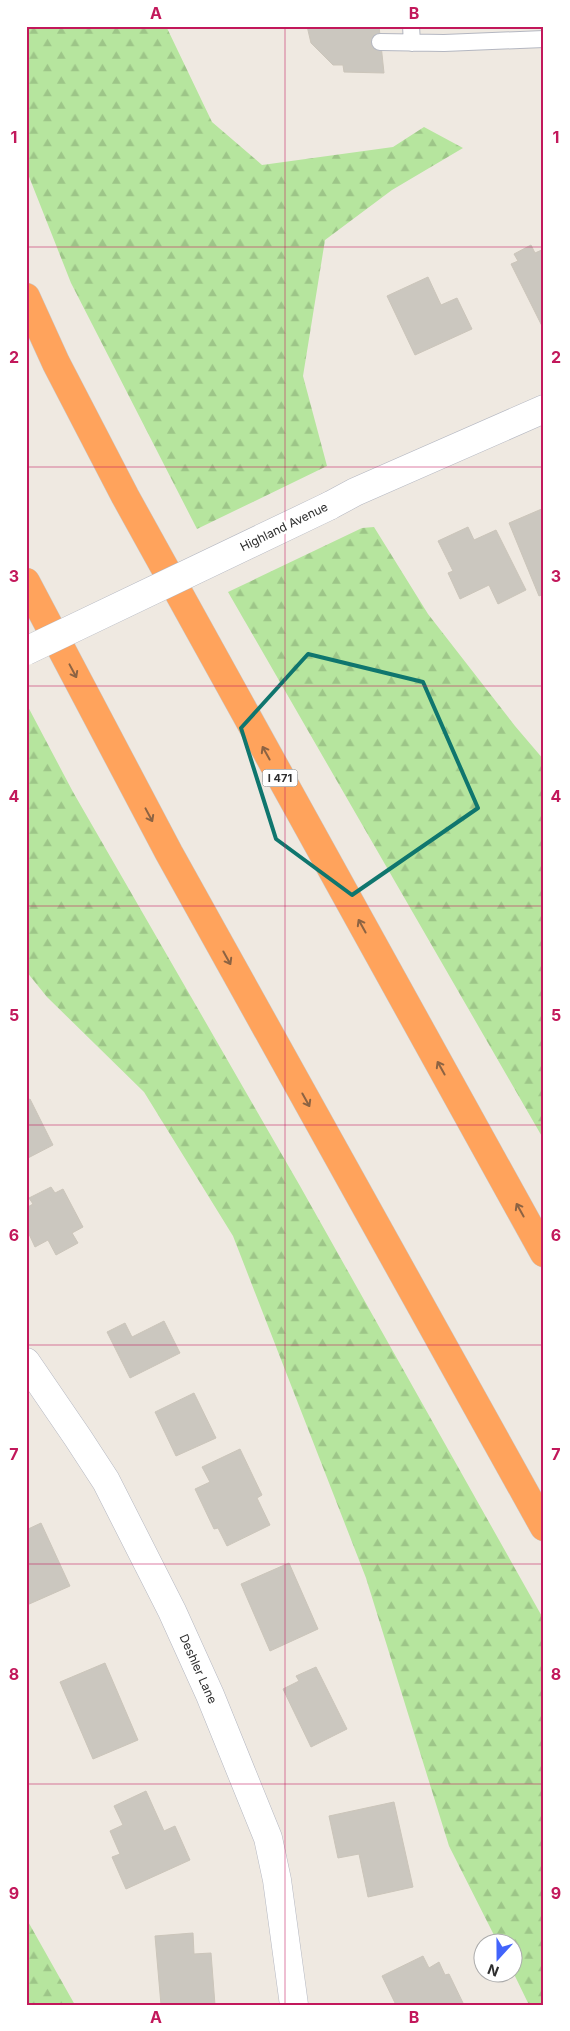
<svg xmlns="http://www.w3.org/2000/svg" width="570" height="2031" font-family="Inter,sans-serif">
<style>
.forest{fill:url(#forest-firs)}
.building{fill:#cbc7bf;stroke:#cbc5ba}
.lines{fill:none;stroke-linecap:round;stroke-linejoin:round}
.lane-casing{stroke:#b4b7c1;stroke-width:18}
.street-casing{stroke:#b4b7c1;stroke-width:29}
.secondary-casing{stroke:#b4b7c1;stroke-width:29}
.highway-casing{stroke:#c9c9c9;stroke-width:29}
.lane{stroke:#fff;stroke-width:16}
.street{stroke:#fff;stroke-width:28}
.secondary{stroke:#fff;stroke-width:28}
.highway{stroke:#ffa35c;stroke-width:28}
.secondary-bridge-casing{stroke:#b4b7c1;stroke-width:29;stroke-linecap:butt}
.secondary-bridge{stroke:#fff;stroke-width:28}
.oneway{stroke:#8c6343}
.marked{fill:none;stroke:#0f766e;stroke-width:4;stroke-linejoin:round}
.grid{fill:none;stroke:#c2185b;stroke-width:1;stroke-opacity:0.55}
.labels{text-anchor:middle;stroke-width:5;stroke-linejoin:round;paint-order:stroke}
.shield{fill:#fff;stroke:#6d6d6d;stroke-width:1}
.shield-label{font-size:11px;font-weight:bold;fill:#2e2e2e}
.street-label{font-size:12px;fill:#2e2e2e;stroke:#fff}
.neatline{fill:none;stroke:#c2185b;stroke-width:2}
.grid-label{font-size:16px;text-anchor:middle;font-weight:bold;fill:#c2185b}
</style>
<defs>
<pattern id="forest-firs" width="22" height="20" patternUnits="userSpaceOnUse" patternTransform="scale(1.25)"><rect width="22" height="20" fill="#b6e59e"/><path d="M5 1l3.5 6h-7zM16 11l3.5 6h-7z" fill="#9dc588"/></pattern>
</defs>
<rect width="100%" height="100%" fill="#efe9e1"/>
<path class="forest" d="M26,26H166L212,122L262,165L393,147L424,127L463,148L392,190L325,240L303,376L327,466L197,529L71,283L26,169Z
M374,527L428,614L515,726L544,760V1140L228,592L362,528Z
M26,703L73,792L300,1186L544,1620V2005H529L513,1972L512,1944L498,1943L449,1846L366,1578L233,1236L144,1092L47,997L26,971Z
M26,1918L75,2005H26Z"/>
<path class="building" d="M307,26H379L384,73L344,72L343,65H333L311,43Z
M531,245L535,253L544,249L542,326L511,264L518,261L514,254Z
M428,277L441,305L457,298L472,329L415,355L387,296Z
M544,508V594L539,596L509,523Z
M468,527L474,540L496,530L526,590L498,604L489,585L460,599L448,573L453,571L438,541Z
M30,1099L53,1145L26,1159V1101Z
M51,1187L55,1193L63,1189L83,1227L72,1233L78,1243L56,1255L48,1240L35,1247L28,1232L26,1233V1208L33,1204L29,1198Z
M164,1321L180,1353L130,1378L107,1332L125,1323L132,1337Z
M194,1393L216,1438L176,1456L155,1412Z
M240,1449L262,1495L257,1498L270,1525L227,1546L218,1528L214,1529L195,1489L210,1482L202,1467Z
M41,1523L70,1586L27,1605L26,1530Z
M289,1563L318,1629L270,1651L241,1584Z
M105,1663L138,1740L93,1759L60,1682Z
M316,1667L347,1729L311,1747L283,1689L299,1681L296,1676Z
M146,1791L164,1831L175,1826L190,1860L126,1889L112,1857L120,1854L110,1831L123,1825L114,1806Z
M394,1802L413,1887L368,1897L359,1854L338,1858L329,1816Z
M193,1933L194,1954L211,1953L215,2005H161L155,1936Z
M423,1956L429,1968L439,1962L445,1975L449,1974L464,2005H396L382,1976Z"/>
<g class="lines">
<g class="lane-casing">
<path id="lane" d="M411,26L412,43
M380,42L444,43L544,39"/>
</g>
<g class="street-casing">
<path id="street" d="M26,1362L78,1438L106,1481L172,1611L210,1695L268,1838L277,1880L294,2005"/>
</g>
<g class="secondary-casing">
<path id="secondary" d="M329,506L355,492L544,409"/>
</g>
<g class="highway-casing">
<path id="highway" d="M26,297L56,363L125,496L544,1253
M26,582L169,853L544,1527"/>
</g>
<use href="#lane" class="lane"/>
<use href="#street" class="street"/>
<use href="#secondary" class="secondary"/>
<use href="#highway" class="highway"/>
<g class="secondary-bridge-casing">
<path id="secondary-bridge" d="M26,651L329,506"/>
</g>
<use href="#secondary-bridge" class="secondary-bridge"/>
</g>
<defs><path id="oneway-shaft" d="M-6 0H5M1.5-3L5.5 0L1.5 3" fill="none" stroke-width="1.6" stroke-linecap="round" stroke-linejoin="round" transform="scale(1.25)"/></defs>
<g class="oneway">
<use href="#oneway-shaft" transform="translate(73 671) rotate(62)"/>
<use href="#oneway-shaft" transform="translate(266 753) rotate(-119)"/>
<use href="#oneway-shaft" transform="translate(149 815) rotate(62)"/>
<use href="#oneway-shaft" transform="translate(362 926) rotate(-119)"/>
<use href="#oneway-shaft" transform="translate(227 958) rotate(61)"/>
<use href="#oneway-shaft" transform="translate(441 1068) rotate(-119)"/>
<use href="#oneway-shaft" transform="translate(306 1100) rotate(61)"/>
<use href="#oneway-shaft" transform="translate(520 1210) rotate(-119)"/>
</g>
<path class="marked" d="M308,654L423,682L478,808L352,895L276,839L241,728Z"/>
<path class="grid" d="M285,26V2005M26,247H544M26,467H544M26,686H544M26,906H544M26,1125H544M26,1345H544M26,1564H544M26,1784H544"/>
<g class="labels">
<rect class="shield" x="262.5" y="769.5" width="35" height="17" rx="4"/>
<g class="shield-label">
<text x="280" y="782">I 471</text>
</g>
<g class="street-label">
<text transform="translate(284 527) rotate(-26)" y="4">Highland Avenue</text>
<text transform="translate(198 1669) rotate(66)" y="4">Deshler Lane</text>
</g>
</g>
<rect width="570" height="2031" fill="none" stroke="#ffffff" stroke-width="55"/>
<g transform="translate(498 1958) rotate(201)"><circle r="24" fill="#ffffff" stroke="#ababab"/>
<path d="M0-4L9 19L0 12L-9 19Z" fill="#4264fb"/>
<text y="-8" font-size="14" font-weight="bold" text-anchor="middle" fill="#2e2e2e">N</text>
</g>
<rect x="28" y="28" width="514" height="1976" class="neatline"/>
<g class="grid-label">
<text x="156" y="19">A</text>
<text x="414" y="19">B</text>
<text x="14" y="143">1</text>
<text x="556" y="143">1</text>
<text x="14" y="363">2</text>
<text x="556" y="363">2</text>
<text x="14" y="582">3</text>
<text x="556" y="582">3</text>
<text x="14" y="802">4</text>
<text x="556" y="802">4</text>
<text x="14" y="1021">5</text>
<text x="556" y="1021">5</text>
<text x="14" y="1241">6</text>
<text x="556" y="1241">6</text>
<text x="14" y="1460">7</text>
<text x="556" y="1460">7</text>
<text x="14" y="1680">8</text>
<text x="556" y="1680">8</text>
<text x="14" y="1899">9</text>
<text x="556" y="1899">9</text>
<text x="156" y="2023">A</text>
<text x="414" y="2023">B</text>
</g>
</svg>
